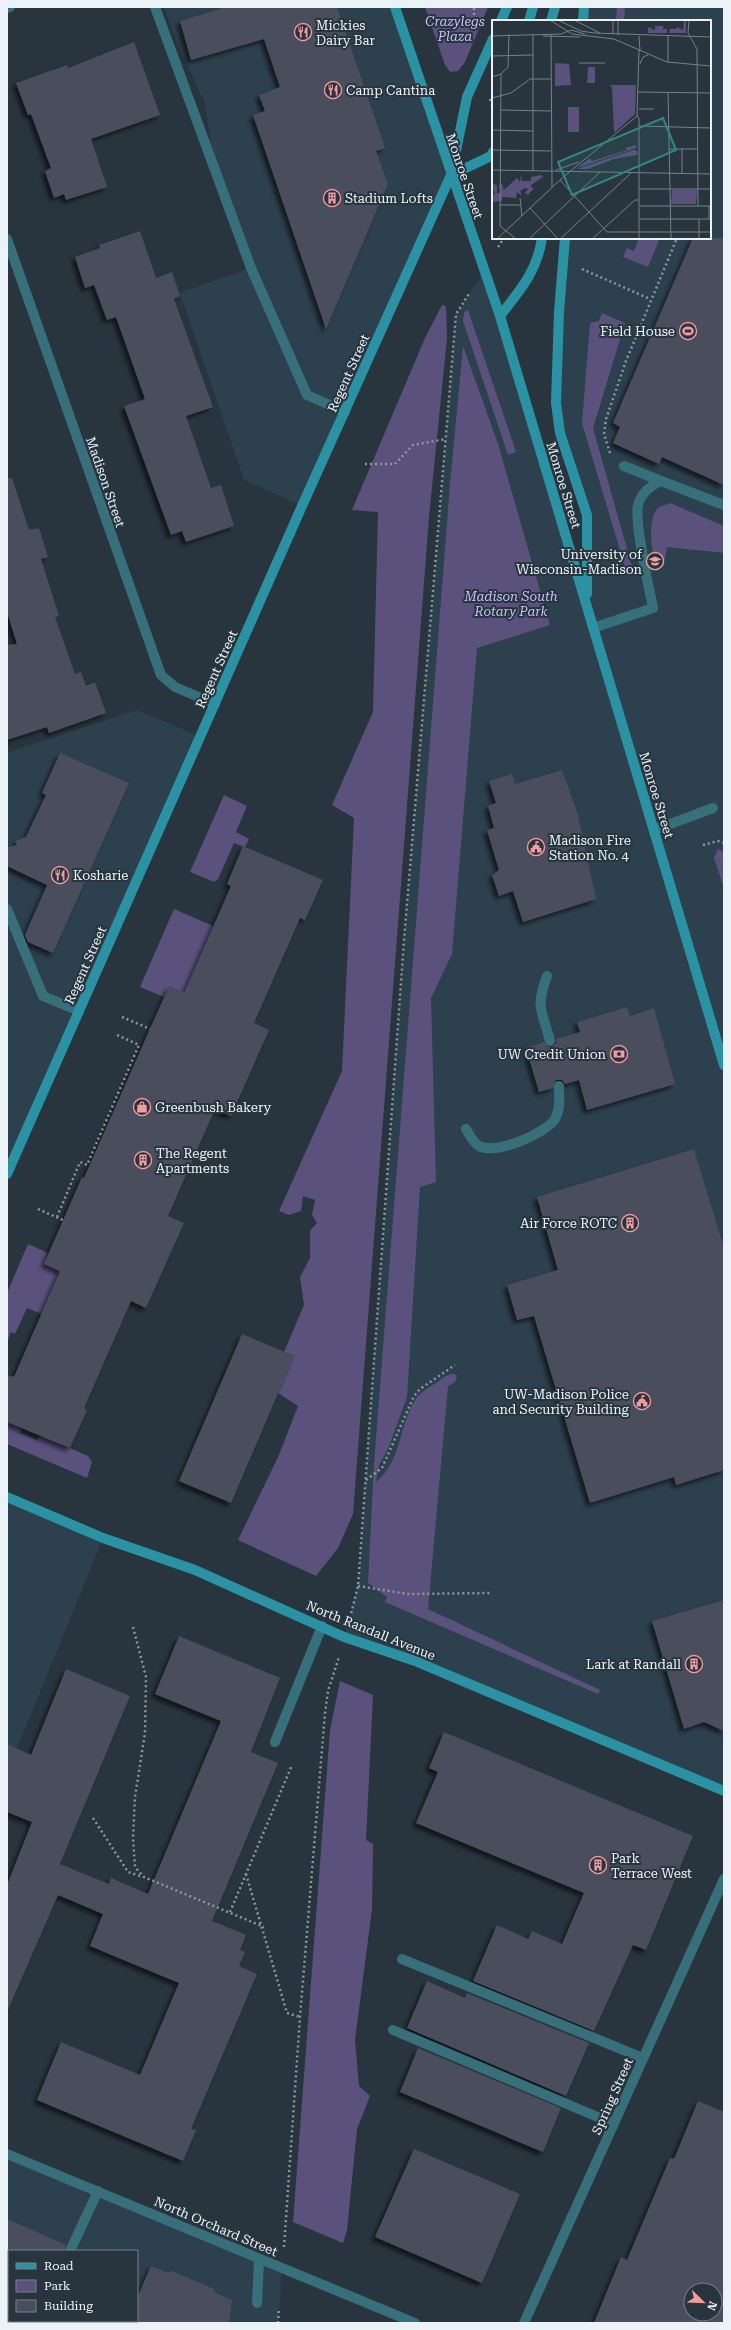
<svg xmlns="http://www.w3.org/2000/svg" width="731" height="2330" font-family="'Roboto Serif',serif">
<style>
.built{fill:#2d404d;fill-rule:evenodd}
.green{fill:#5b517d}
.building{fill:#484e5b;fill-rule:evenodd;filter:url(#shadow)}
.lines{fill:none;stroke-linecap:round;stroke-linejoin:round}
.path{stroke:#8c979e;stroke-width:2.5;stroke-dasharray:2 3;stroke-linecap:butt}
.lane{stroke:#37707b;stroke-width:10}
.street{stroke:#37707b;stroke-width:10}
.secondary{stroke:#2a92a3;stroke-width:10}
.labels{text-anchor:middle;stroke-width:4;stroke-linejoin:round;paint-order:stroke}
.park-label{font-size:13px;font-style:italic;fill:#cbbffd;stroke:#28353e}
.poi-label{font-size:13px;fill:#ebf3f9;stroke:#28353e;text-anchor:start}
.street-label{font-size:13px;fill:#ebf3f9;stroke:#28353e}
.inset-road{fill:none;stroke:#768189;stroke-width:1}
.view{fill:#308983;fill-opacity:0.15;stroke:#308983;stroke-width:2}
.inset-edge{fill:none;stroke:#ebf3f9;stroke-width:2}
</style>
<defs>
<filter id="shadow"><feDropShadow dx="-3.5" dy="3.5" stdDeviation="2" flood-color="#0009"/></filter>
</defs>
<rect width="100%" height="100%" fill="#28353e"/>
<path class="built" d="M164,7H394L451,175L302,506L244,480L180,293L250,268L213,158L205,103L177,43Z
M584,7H724V1791L344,1637L358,1586L404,940L456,314L485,269L586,604L587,515L560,433L565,238H710V21H583Z
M137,710L201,737L7,1174V928L13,927L7,909V753Z
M7,1497L103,1538L7,1773Z
M7,2154L282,2268L278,2323H7ZM9,2251H137V2321H9Z"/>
<path class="green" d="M425,7H488L465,62L458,71L450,72L445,65Z
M617,7H625L624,21H616Z
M639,238H660L648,267L623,257L627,248L634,251Z
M442,305L446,306L447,338L429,517L353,1514L338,1548L316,1576L238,1540L279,1455L298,1406L278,1393L294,1356L284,1352L304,1305L300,1277L310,1258V1231L317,1223L312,1215L315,1200L303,1196L301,1211L289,1215L279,1211L342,1071L354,818L332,805L373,712L378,512L352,510L425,338Z
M468,310L516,452L508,455L463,321L464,312Z
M602,313L625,323L593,428L634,574L628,577L582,423L590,323L599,321Z
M463,346L498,444L550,625L477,648L452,954L431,998L436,1182L420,1187L407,1397L388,1449L379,1465L376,1482C401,1463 399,1425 415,1400C420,1392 428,1388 436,1383C441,1379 448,1373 455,1374L457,1376L455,1382L448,1386L428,1609L600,1690L598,1694L385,1602L387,1597L368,1583L374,1464L450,484Z
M670,503L724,526V553L667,547L664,564L660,568C650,559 648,521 656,510C660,506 665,505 670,503Z
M224,795L247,806L236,832L249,839L245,847L234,843L218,879L214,882L190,872Z
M718,849L724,852V888L714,858Z
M174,909L213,926L184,993L169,986L164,997L140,987Z
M28,1244L48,1253L44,1264L60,1271L42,1314L27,1308L15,1334L11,1332L7,1342V1293Z
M7,1422L22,1429L20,1433L37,1440L40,1435L88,1456L92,1462L87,1478L7,1444Z
M340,1681L373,1695L366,1840L373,1844L372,1909L355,2040L359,2086L370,2096L357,2129L347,2230L343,2243L293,2222L330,1730Z"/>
<path class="building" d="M226,7H337L385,148L376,151L388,184L326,329L253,115L265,111L259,95L280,87L264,39L191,60L180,21Z
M134,42L160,115L91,139L107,187L66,200L64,194L54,198L45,171L51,168L31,114L28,115L16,83L67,65L68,68Z
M140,231L156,278L172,272L180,296L174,299L213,407L186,416L211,488L221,485L234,526L186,542L182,531L171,535L124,406L145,399L116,317L107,320L94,285L85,288L75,257L100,248L99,245Z
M693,238H724V485L662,457L659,464L613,443L620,427L613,423Z
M7,478H12L29,530L39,528L48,557L41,559L59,616L55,617L75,674L81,672L86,686L95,682L106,713L49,733L47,727L7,740V645L17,644L7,612Z
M60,753L129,783L53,953L28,942L25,935L47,885L7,866V847L17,845L15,841L26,837L46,795L42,793Z
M562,770L578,815L596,899L523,922L513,891L499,896L492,875L499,870L487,830L494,828L488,806L496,803L489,781L512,774L515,784Z
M243,846L323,880L305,920L300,918L254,1023L269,1030L231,1116L215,1109L168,1216L184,1223L146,1308L131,1301L84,1408L87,1410L70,1448L7,1422V1375L14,1377L60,1271L44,1264L82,1177L84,1178L169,986L184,993L231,886L227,884Z
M627,1007L630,1016L654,1008L675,1084L587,1110L579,1080L565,1084L562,1080H556L553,1088L539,1092L526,1048L544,1042L548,1047H552L556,1043V1039L580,1032L577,1022Z
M694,1149L724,1248V1470L676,1485L674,1477L590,1503L534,1316L517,1320L507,1285L558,1270L537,1197Z
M242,1334L294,1356L231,1503L179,1481Z
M724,1600V1731L704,1722L684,1729L652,1621Z
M179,1636L280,1678L251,1752L278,1763L212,1921L246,1935L240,1950L245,1952L239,1966L257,1974L191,2129L196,2130L183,2161L37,2100L61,2042L140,2075L179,1983L90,1946L103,1914L58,1895L7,2012V1885L32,1822L7,1812V1744L31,1755L66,1669L130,1696L60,1864L109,1884L111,1878L148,1894L221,1721L155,1694Z
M444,1732L693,1836L646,1950L633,1945L594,2031L473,1981L497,1925L528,1939L532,1931L562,1944L584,1893L416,1823L438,1772L429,1768Z
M427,1981L465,1998L467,1993L589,2043L566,2096L407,2028Z
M418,2048L561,2108L543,2152L400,2092Z
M698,2101L724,2112V2323H594L621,2257L627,2260L670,2158L674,2159ZM691,2290H715V2314H691Z
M414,2149L520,2194L482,2283L375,2237Z
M7,2219L66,2245L64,2251H7Z
M151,2266L168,2273L172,2271L214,2289L215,2293L232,2300L229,2323H137V2298Z"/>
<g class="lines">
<path class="path" d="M474,30V7
M490,99L493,108
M710,160V163
M492,197L493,195
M498,247L504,238
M582,269L650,299
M610,453L604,434L606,419L626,361L677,238
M365,464H395L413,445L446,439
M703,845L718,841L724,843
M122,1017L150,1029
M38,1209L63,1220
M57,1217L80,1162L87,1165L139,1045L115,1034
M366,1480L382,1468L414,1396L420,1389L455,1365
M358,1586L408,1594L492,1593
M350,1618L358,1586L404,940L456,314L470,292
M133,1627L146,1677L145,1733L135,1797L133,1838L135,1867L144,1877L264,1927
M93,1818L128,1872L143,1877
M246,1874L287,2013L300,2017
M230,1912L292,1765
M284,2247L300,2017L325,1713L328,1691L339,1657
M278,2323L279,2308"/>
<path class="lane" d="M155,7L251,268L307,395L345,412
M661,481L724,505
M593,628L653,608C649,587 634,523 638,505C641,493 650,486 661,481L624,466
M654,830L713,808
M7,909L43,996L79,1011
M547,976C535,1009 542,1009 550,1041
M466,1129C470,1135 473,1143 479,1146C496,1155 545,1134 555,1119C561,1109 559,1096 559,1086
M275,1742L322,1626
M402,1959L643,2058
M393,2030L614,2124
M257,2303L259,2259"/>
<path class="street" d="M7,8L10,7
M7,239L161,675L175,687L215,704
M7,2154L415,2323
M70,2251L98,2191
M38,2323L39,2321
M524,2323L724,1879"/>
<path class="secondary" d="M395,7L500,316L724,1065
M501,21L507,7
M529,21L533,7
M551,21L555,7
M583,21L584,7
M451,175L491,156L493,152
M565,238L559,312L556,403L560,433L587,515V594
M500,316C520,290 537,272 542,238
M7,1174L302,506L451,175L467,97L493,39
M7,1497L103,1538L195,1570L344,1637L415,1661L724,1791"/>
</g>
<defs>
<g id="restaurant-ring" transform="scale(0.9)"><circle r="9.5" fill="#28353e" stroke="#f49b9f" stroke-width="1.5"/><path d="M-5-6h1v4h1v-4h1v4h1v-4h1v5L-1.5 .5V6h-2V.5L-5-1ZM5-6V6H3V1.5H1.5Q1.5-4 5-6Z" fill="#f49b9f"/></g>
<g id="building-ring" transform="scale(0.9)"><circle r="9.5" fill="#28353e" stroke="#f49b9f" stroke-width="1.5"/><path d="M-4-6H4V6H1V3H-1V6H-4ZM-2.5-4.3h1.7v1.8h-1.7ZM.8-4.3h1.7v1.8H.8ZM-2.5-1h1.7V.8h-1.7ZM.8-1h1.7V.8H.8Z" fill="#f49b9f"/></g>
<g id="stadium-ring" transform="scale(0.9)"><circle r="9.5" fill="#28353e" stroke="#f49b9f" stroke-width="1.5"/><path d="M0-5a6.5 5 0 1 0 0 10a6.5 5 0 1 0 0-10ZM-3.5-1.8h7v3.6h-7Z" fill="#f49b9f"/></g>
<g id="university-ring" transform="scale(0.9)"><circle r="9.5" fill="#28353e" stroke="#f49b9f" stroke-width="1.5"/><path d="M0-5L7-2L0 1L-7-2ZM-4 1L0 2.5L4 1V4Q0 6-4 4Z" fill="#f49b9f"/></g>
<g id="civic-ring" transform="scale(0.9)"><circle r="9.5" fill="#28353e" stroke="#f49b9f" stroke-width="1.5"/><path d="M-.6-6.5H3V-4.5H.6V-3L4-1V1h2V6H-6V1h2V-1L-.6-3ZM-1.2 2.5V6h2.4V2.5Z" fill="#f49b9f"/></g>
<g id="bank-ring" transform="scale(0.9)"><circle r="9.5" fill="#28353e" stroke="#f49b9f" stroke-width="1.5"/><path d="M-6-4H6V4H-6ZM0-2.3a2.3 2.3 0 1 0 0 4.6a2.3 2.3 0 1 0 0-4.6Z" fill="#f49b9f"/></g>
<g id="shop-ring" transform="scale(0.9)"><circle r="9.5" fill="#28353e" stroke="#f49b9f" stroke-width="1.5"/><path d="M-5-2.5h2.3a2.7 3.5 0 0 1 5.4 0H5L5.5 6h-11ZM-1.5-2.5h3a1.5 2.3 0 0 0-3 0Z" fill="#f49b9f"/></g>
</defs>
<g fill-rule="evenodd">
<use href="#restaurant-ring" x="303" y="32"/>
<use href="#restaurant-ring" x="333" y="90"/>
<use href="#building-ring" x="332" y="198"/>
<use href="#stadium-ring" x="688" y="331"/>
<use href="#university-ring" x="655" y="561"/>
<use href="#civic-ring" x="536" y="847"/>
<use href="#restaurant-ring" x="60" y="875"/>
<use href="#bank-ring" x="619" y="1054"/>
<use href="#shop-ring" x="142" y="1107"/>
<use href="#building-ring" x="143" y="1160"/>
<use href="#building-ring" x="630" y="1223"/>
<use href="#civic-ring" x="642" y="1401"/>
<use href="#building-ring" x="694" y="1664"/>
<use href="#building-ring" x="598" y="1865"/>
</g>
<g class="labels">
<g class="park-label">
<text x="455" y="26">Crazylegs<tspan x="455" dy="15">Plaza</tspan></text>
<text x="511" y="601">Madison South<tspan x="511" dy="15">Rotary Park</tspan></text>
</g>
<g class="poi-label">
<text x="316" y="30">Mickies<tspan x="316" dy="15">Dairy Bar</tspan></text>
<text x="346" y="95">Camp Cantina</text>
<text x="345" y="203">Stadium Lofts</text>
<text x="675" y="336" text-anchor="end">Field House</text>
<text x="642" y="559" text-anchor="end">University of<tspan x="642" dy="15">Wisconsin-Madison</tspan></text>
<text x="549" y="845">Madison Fire<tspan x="549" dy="15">Station No. 4</tspan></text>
<text x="73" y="880">Kosharie</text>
<text x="606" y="1059" text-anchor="end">UW Credit Union</text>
<text x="155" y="1112">Greenbush Bakery</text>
<text x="156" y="1158">The Regent<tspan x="156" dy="15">Apartments</tspan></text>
<text x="617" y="1228" text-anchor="end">Air Force ROTC</text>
<text x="629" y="1399" text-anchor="end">UW-Madison Police<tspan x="629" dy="15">and Security Building</tspan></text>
<text x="681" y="1669" text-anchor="end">Lark at Randall</text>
<text x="611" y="1863">Park<tspan x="611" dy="15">Terrace West</tspan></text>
</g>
<g class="street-label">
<text transform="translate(465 176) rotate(71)" y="5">Monroe Street</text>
<text transform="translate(348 373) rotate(-66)" y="5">Regent Street</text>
<text transform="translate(106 482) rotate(71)" y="5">Madison Street</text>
<text transform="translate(564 485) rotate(73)" y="5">Monroe Street</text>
<text transform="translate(216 669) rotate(-66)" y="5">Regent Street</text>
<text transform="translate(657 795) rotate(73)" y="5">Monroe Street</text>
<text transform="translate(85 965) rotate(-66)" y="5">Regent Street</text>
<text transform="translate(371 1630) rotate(22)" y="5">North Randall Avenue</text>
<text transform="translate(612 2096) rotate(-66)" y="5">Spring Street</text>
<text transform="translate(216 2226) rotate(23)" y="5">North Orchard Street</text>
</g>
</g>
<g transform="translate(492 20)">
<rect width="219" height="219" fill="#28353e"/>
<path d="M192,0L194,1V13H177L178,9H184L185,7L191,10ZM163,6H171V9H175V13H156V7L163,10ZM63,43L77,44L79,65L63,66ZM96,47H103V63H95ZM144,65L143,94L122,113L120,67L117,65ZM76,87H87V112H76ZM145,116L144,128L85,148L98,138L100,141L135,130L133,128L144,125ZM141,130L145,131V135L122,139L96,149H85ZM29,154L30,161H39V157L49,155L51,157L39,165V167L42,168L36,175L33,173L36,169L33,168L28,171L30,176L25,172L24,178L11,177L9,181L0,182V176L3,174L0,164L5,165V173H9L7,165L10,164L12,170L25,158L28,162ZM205,170L204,184H179L180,170Z" fill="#5b517d"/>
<path class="inset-road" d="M58,0L80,14L122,19L175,42L219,46M66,0L89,11L102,13L219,17M82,0L108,13M197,0L196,13L205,29L206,186M59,14L60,167M121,14V0M126,15V0M0,16L69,14L79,10L93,14M51,16L88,17M147,16L148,31M176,16V42M0,36L41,35M87,43H113M148,44L151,37L156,35M9,54L8,206L24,219M0,57L9,54L16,47L17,14M146,72L219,73M176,72L179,219M0,78L19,73L38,59H59M147,89H162M9,90L59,91M145,96L147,98V219M147,106L219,108M0,110L41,111M176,129H206M190,129V153M0,130L59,131M0,150L219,154M64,150L87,142M41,151V14M68,160L115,212M147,169H219M28,178L30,196M7,185H28M148,186H219M217,186V199M38,188L66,219M148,199H219M115,212H219M5,219L69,159L145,96L147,30M37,219L108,152M68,219L139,153M100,219L143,180H147M207,219V199"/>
<path class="view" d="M171,98L184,130L80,175L66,142Z"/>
<rect width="219" height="219" class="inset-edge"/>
</g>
<rect width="731" height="2330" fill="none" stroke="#ebf3f9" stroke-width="16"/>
<rect x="8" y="2250" width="130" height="72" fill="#28353e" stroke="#768189"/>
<rect x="16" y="2263" width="20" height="6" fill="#2a92a3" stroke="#768189"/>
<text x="44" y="2270" font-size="12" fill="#ebf3f9">Road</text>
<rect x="16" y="2280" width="20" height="12" fill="#5b517d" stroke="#768189"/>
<text x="44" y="2290" font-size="12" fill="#ebf3f9">Park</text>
<rect x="16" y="2300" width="20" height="12" fill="#484e5b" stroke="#768189"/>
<text x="44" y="2310" font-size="12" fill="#ebf3f9">Building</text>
<g transform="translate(703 2302) rotate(113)"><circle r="19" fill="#28353e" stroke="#768189"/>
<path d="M0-3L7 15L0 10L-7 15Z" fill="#f49b9f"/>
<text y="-6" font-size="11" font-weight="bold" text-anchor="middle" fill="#ebf3f9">N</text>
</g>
</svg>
